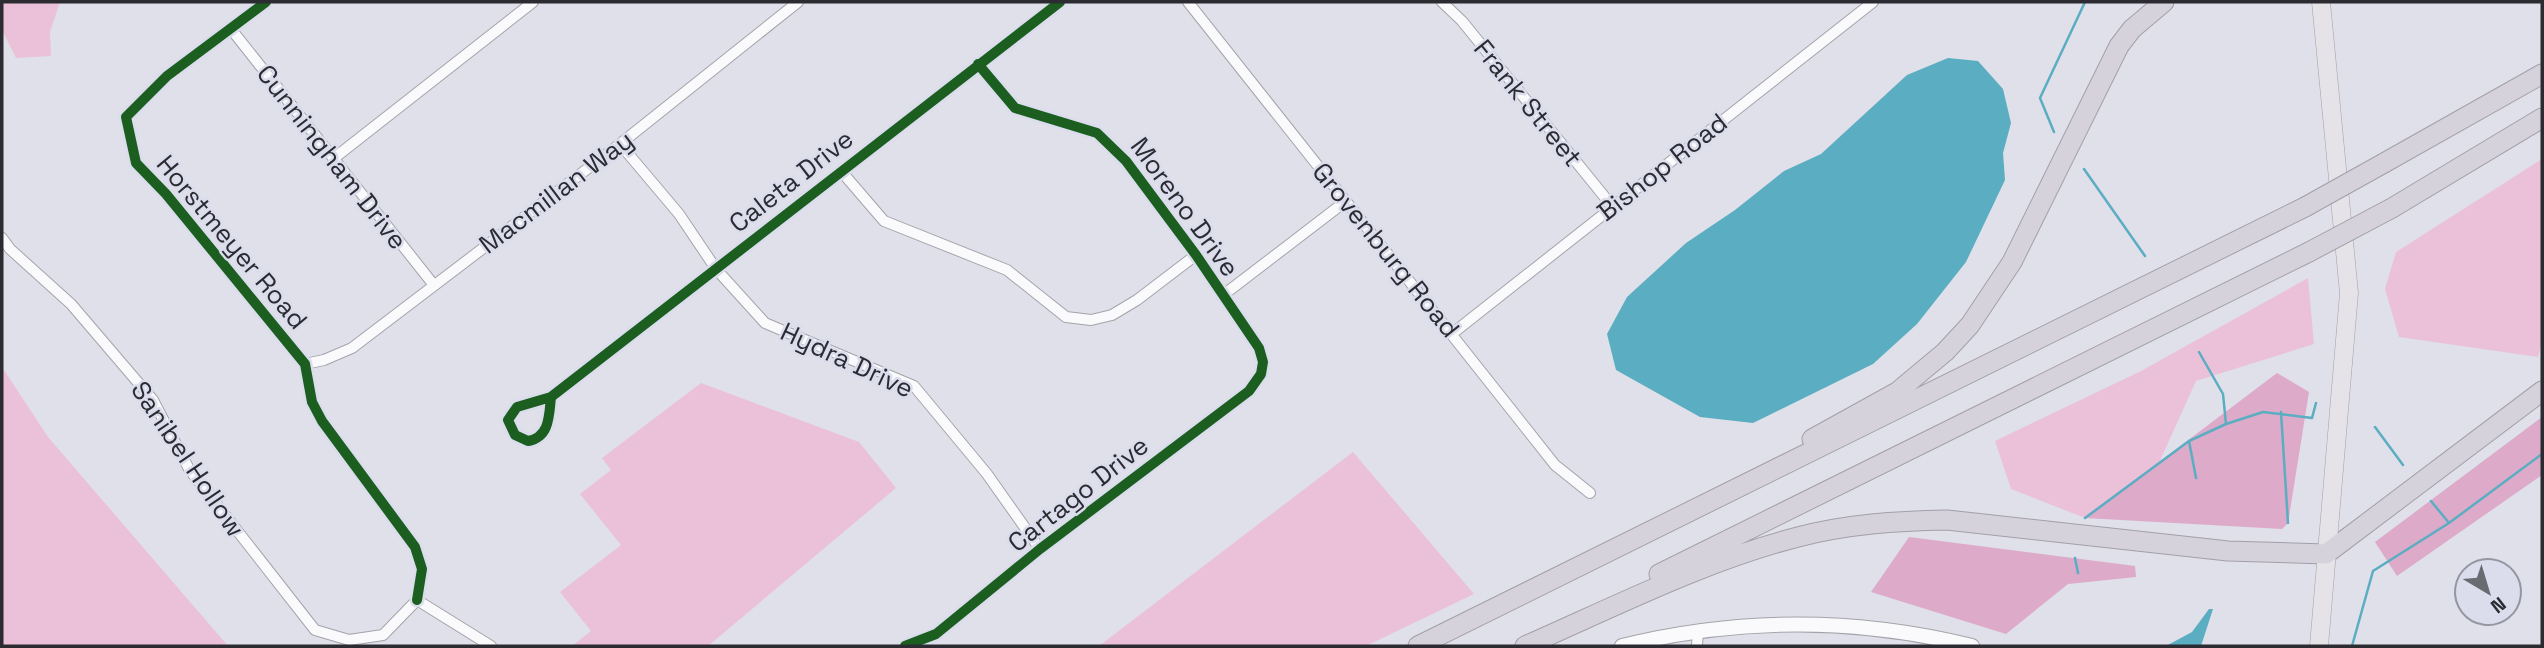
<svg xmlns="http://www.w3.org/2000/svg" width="2544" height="648" font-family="'Space Grotesk',sans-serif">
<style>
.green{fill:#eac1d9}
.forest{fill:#ddaac9}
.water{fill:#5badc2}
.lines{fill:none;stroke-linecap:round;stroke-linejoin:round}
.stream{stroke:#5badc2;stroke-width:2.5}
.minor-casing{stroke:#a3a4aa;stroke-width:12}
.tertiary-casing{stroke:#a3a4aa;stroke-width:16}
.primary-casing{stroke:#a39faa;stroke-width:19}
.motorway-casing{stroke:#a39faa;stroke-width:21}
.minor{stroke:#fafafc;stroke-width:10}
.tertiary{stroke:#fafafc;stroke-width:14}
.primary{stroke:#e5e3e7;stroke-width:18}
.motorway{stroke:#d6d2db;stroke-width:19}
.motorway-bridge-casing{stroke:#a39faa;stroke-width:21;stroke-linecap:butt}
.motorway-bridge{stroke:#d6d2db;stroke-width:19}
.cycleway-casing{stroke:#dbdded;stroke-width:15}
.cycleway{stroke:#1b5e20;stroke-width:10}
.labels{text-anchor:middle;stroke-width:5;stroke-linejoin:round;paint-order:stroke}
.street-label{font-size:26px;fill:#2b2b31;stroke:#dbdded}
</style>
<rect width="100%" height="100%" fill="#dfe0e9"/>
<path class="green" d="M2,2H60L50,32L51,56L16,58L2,30Z
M2542,159V341L2538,357L2399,337L2385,289L2396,252Z
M2308,278L2314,344L2196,381L2158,465L2085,518L2011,489L1995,441L2141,371Z
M2,367L48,437L228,646H2Z
M701,383L859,442L896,488L708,646H572L591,631L560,592L621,545L580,494L611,470L602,458Z
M1353,452L1474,594L1366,646H1099Z"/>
<path class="forest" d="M2277,373L2309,392L2288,523L2282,529L2085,518Z
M2542,417V475L2397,576L2375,542Z
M1909,537L2135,566L2136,577L2068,584L2006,634L1871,592Z"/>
<path class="water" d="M1948,58L1978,61L2003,89L2011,123L2003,153L2005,180L1966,262L1917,324L1873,364L1753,423L1700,417L1616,370L1607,334L1627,297L1686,243L1735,210L1784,171L1821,154L1907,75Z
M2209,609H2213L2201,646H2166L2192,632Z"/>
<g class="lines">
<path class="stream" d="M2054,132L2040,98L2085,2
M2084,169L2145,256
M2199,352L2223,394L2226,424L2263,412L2312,418L2316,403
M2281,412L2288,523
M2375,427L2403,465
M2189,441L2196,478
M2431,501L2449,523L2542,454
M2085,518L2189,441L2226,424
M2075,558L2078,573
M2352,646L2373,571L2449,523"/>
<g class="minor-casing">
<path id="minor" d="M266,2L167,76L126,117L136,163L166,194L305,364L312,402L322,421L415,547L422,569L417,600
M1188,2L1555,465L1590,493
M1442,2L1462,21L1612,206
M231,29L433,284
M620,144L679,214L716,269L765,323L914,386L987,474L1040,549
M333,159L533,2
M841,171L884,221L1007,270L1066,317L1091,320L1112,315L1137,300L1196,255
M2,238L10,249L71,304L153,400L189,469L315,630L349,640L383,635L417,600
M1222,296L1346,201
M1453,333L1873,2
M305,364L324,360L352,348L620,144L798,2
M551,397C549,415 550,437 528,441L515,435L508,420L517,407L551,397L1060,2
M417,600L491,646
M905,646L936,634L1040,549L1249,391L1261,374L1263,362L1259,348L1196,255L1126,161L1097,133L1015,108L978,64
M1697,646L1698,630"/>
</g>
<g class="tertiary-casing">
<path id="tertiary" d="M1622,646C1740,617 1854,617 1972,646"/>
</g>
<g class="primary-casing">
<path id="primary" d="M2319,646L2349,293L2321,2"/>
</g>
<g class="motorway-casing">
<path id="motorway" d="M2384,163L2542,74
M2392,208L2542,118
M1812,439L1897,392L1945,352L1970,325L2012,262L2119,46L2132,29L2164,2
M1659,574L2309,252
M1418,646L2305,207
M1525,646C1614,607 1704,561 1798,537C1847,524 1897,521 1947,520L2228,551L2326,554L2542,391"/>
</g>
<use href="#minor" class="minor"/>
<use href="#tertiary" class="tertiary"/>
<use href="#primary" class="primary"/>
<use href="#motorway" class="motorway"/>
<g class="motorway-bridge-casing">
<path id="motorway-bridge" d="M2305,207L2384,163
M2309,252L2392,208"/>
</g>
<use href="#motorway-bridge" class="motorway-bridge"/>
<g class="cycleway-casing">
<path id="cycleway" d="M266,2L167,76L126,117L136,163L166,194L305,364L312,402L322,421L415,547L422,569L417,600
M551,397C549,415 550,437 528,441L515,435L508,420L517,407L551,397L1060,2
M905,646L936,634L1040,549L1249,391L1261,374L1263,362L1259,348L1196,255L1126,161L1097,133L1015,108L978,64"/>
</g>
<use href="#cycleway" class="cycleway"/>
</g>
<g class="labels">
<g class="street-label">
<text transform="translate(1528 103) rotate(51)" y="9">Frank Street</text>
<text transform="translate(332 157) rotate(52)" y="9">Cunningham Drive</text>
<text transform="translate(1662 167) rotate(-38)" y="9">Bishop Road</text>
<text transform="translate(791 181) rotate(-38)" y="9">Caleta Drive</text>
<text transform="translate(556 192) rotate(-37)" y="9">Macmillan Way</text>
<text transform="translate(1185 207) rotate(54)" y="9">Moreno Drive</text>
<text transform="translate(232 242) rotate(50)" y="9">Horstmeyer Road</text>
<text transform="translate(1386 250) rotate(51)" y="9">Grovenburg Road</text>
<text transform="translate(847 360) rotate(25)" y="9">Hydra Drive</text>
<text transform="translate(188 459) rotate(56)" y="9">Sanibel Hollow</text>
<text transform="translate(1078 494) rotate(-38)" y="9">Cartago Drive</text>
</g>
</g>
<rect width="2544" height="648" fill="none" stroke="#2b2b31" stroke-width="7"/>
<g transform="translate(2488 592) rotate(142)"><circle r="33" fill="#dbdded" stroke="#9596a2" stroke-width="2"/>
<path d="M0-5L12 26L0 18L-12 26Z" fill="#6a6a71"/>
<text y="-10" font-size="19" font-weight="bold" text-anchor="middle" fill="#2b2b31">N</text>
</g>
</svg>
